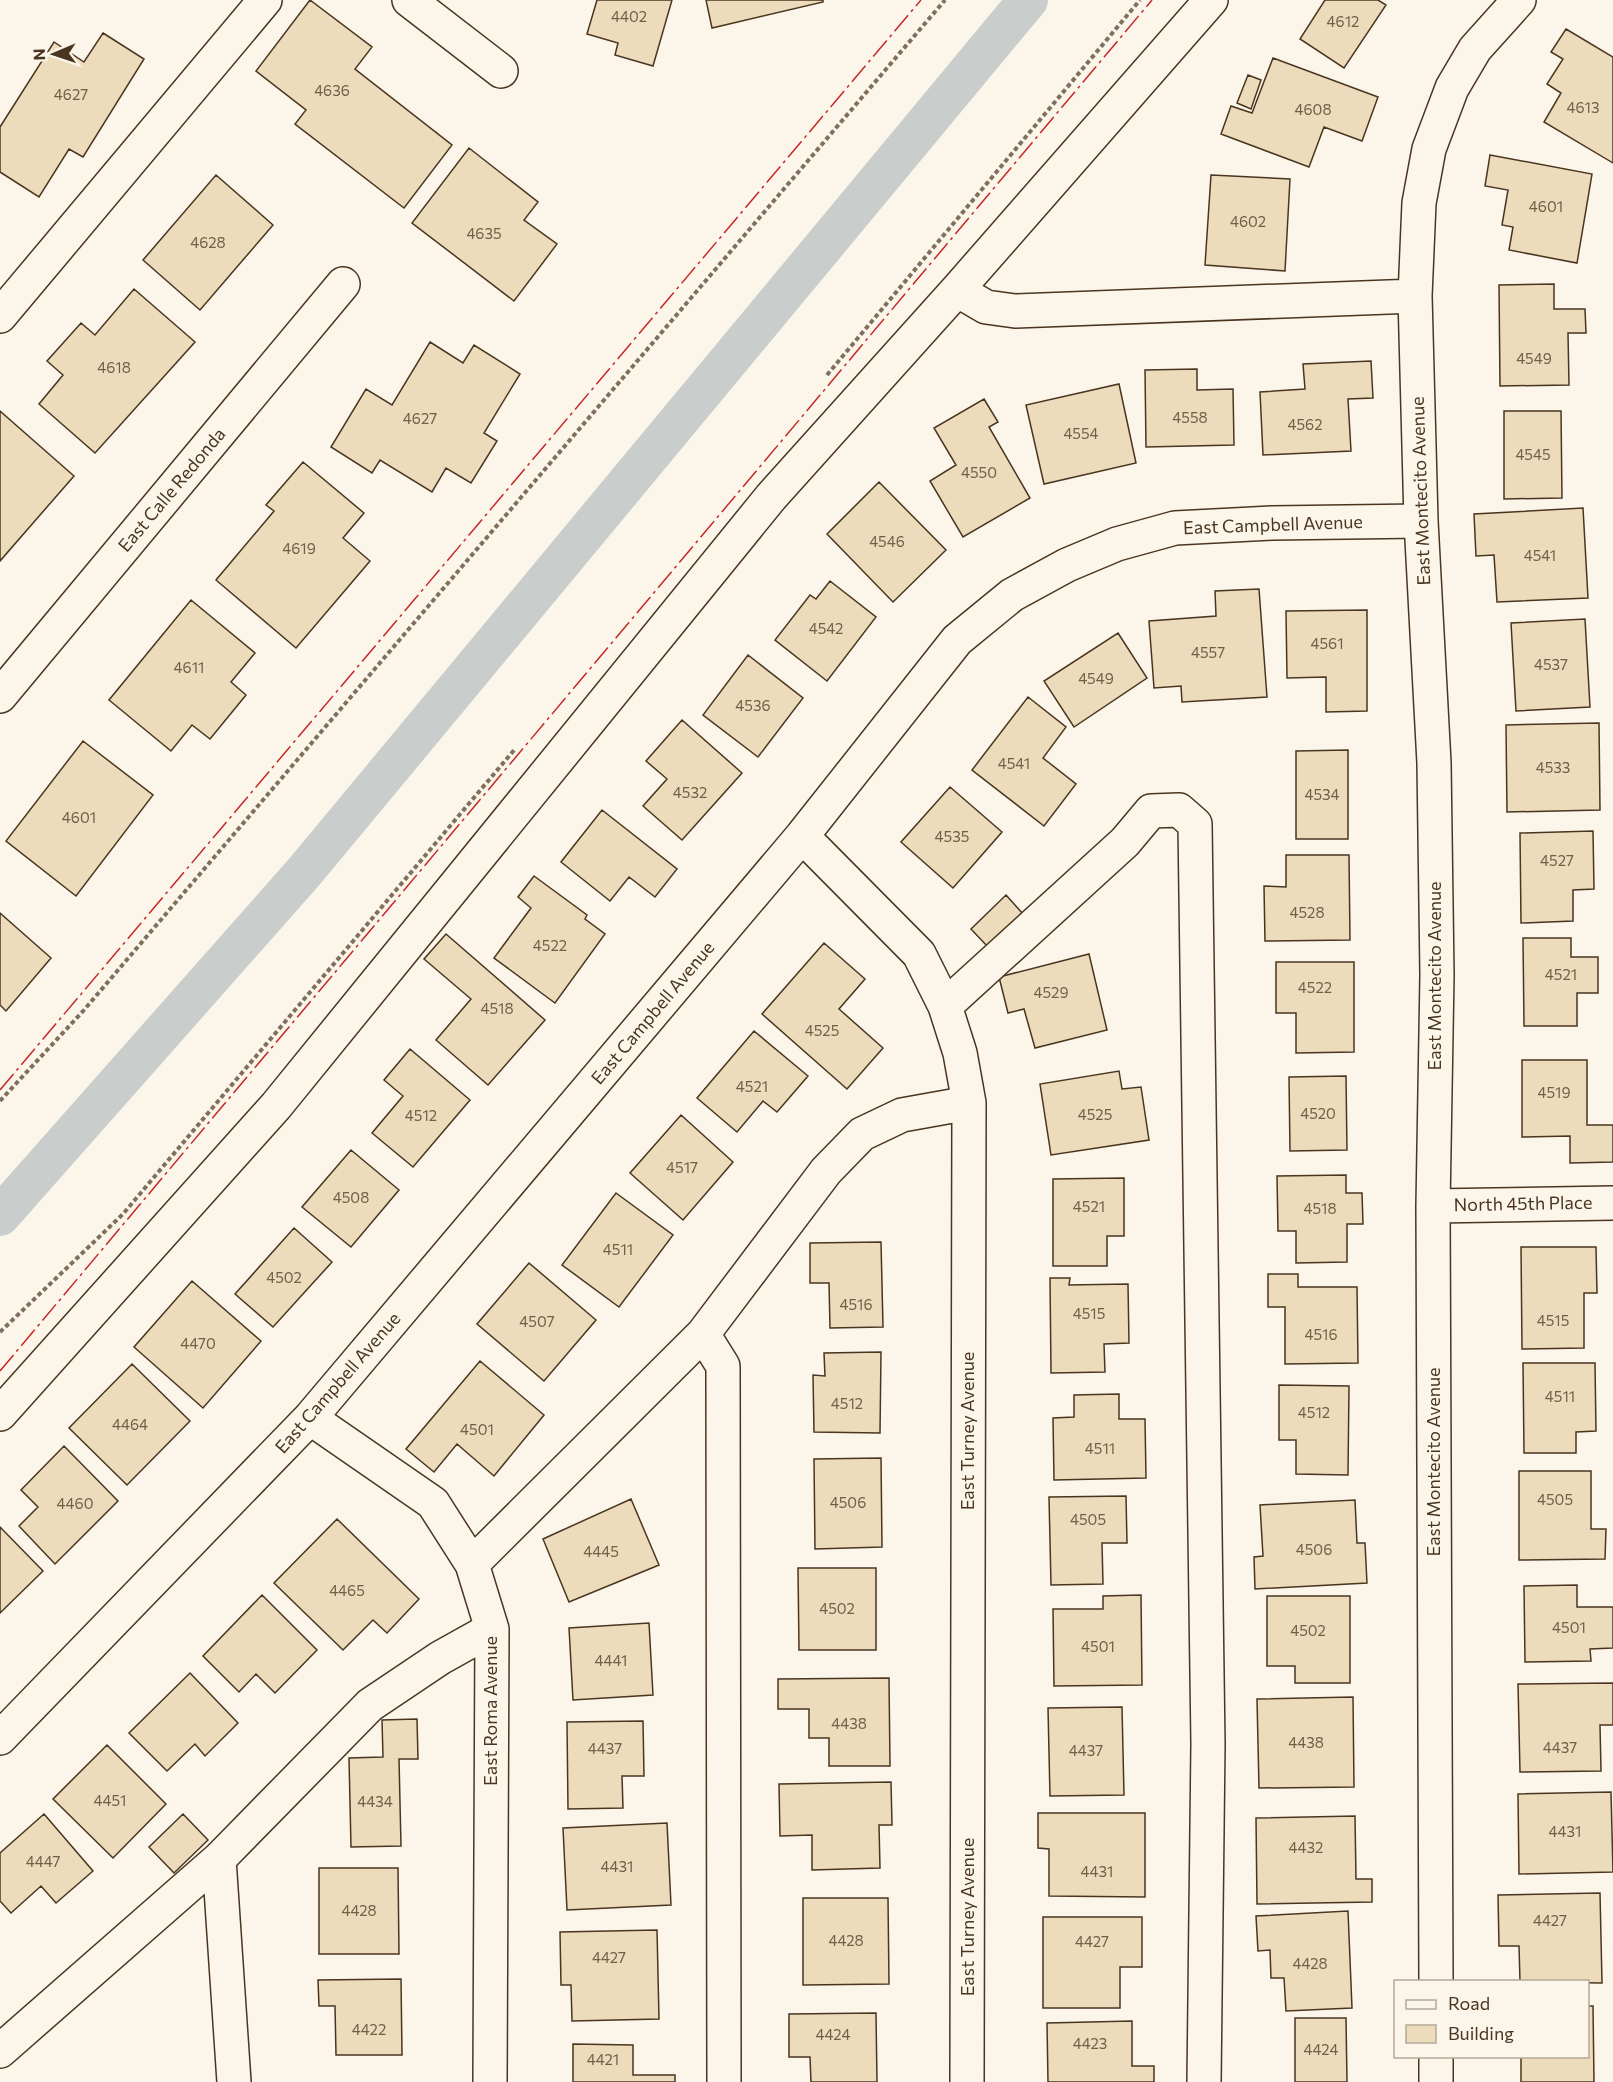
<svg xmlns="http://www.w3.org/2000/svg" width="1613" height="2082" font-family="Commissioner,sans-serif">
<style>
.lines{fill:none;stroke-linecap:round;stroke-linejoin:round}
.canal{stroke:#c9cecd;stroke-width:40}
.building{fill:#ecdcbc;stroke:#4a3520;stroke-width:1.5}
.minor-casing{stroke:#4a3520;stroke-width:36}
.path{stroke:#7f6f5c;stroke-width:4;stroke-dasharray:4.5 3;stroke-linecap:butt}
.minor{stroke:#fbf6e9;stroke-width:33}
.power{stroke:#c62828;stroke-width:1.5;stroke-dasharray:21 4.5 3 4.5;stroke-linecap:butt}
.labels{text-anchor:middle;stroke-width:4.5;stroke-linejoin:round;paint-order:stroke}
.number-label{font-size:15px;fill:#725f47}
.street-label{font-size:18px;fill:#4a3520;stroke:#fbf6e9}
</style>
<rect width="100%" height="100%" fill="#fbf6e9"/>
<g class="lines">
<path class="canal" d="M0,1216L305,871L1028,0"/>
</g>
<path class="building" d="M310,0L372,47L355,69L452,145L404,208L295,124L306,110L256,71Z
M597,0H672L653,66L615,55L618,43L587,34Z
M706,0H823V2L712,28Z
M1325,0H1378L1386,5L1344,68L1300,39Z
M1566,29L1613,57V163L1544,122L1561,93L1547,84L1563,59L1551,52Z
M103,33L144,59L83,157L69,149L39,197L0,172V127L54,42L84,62Z
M1273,58L1378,97L1362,141L1324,127L1309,167L1221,134L1231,106L1252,113Z
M1248,75L1261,80L1251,109L1237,103Z
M469,148L538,202L524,220L557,244L514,301L412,223Z
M1490,155L1592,174L1577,263L1509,250L1513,227L1502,225L1508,190L1485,186Z
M216,175L273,225L200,310L143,260Z
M1211,175L1290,179L1285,271L1205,265Z
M1554,284V309H1585L1586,333H1568L1569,385L1500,386L1499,285Z
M134,289L195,342L95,453L39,404L63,375L47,361L81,323L95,335Z
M430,342L463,363L474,345L520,374L484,433L497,441L471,483L446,468L432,492L380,460L372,473L331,447L366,389L392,405Z
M1371,361L1373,398L1348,399L1351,451L1263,455L1260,392L1305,389L1303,364Z
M1197,369V390L1233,389L1234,445L1146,447L1145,370Z
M1119,384L1136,463L1044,484L1026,405Z
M984,399L998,422L989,427L1030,498L963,537L930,481L956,465L934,428Z
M0,411L74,476L0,561Z
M1504,411H1561L1562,498L1504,499Z
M303,462L364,513L343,538L370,561L296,648L216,580L274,511L266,505Z
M879,482L946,550L893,602L827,534Z
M1583,508L1588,598L1497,602L1494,555L1476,556L1474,514Z
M830,581L876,617L827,681L775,640L810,595L816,599Z
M1259,589L1267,697L1182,702L1181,686L1154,688L1149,621L1216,616L1215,591Z
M191,600L255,653L231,682L246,695L210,739L192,725L171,751L109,700Z
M1367,610V711L1326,712V677L1287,678L1286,611Z
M1585,619L1590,707L1516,711L1511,623Z
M1118,633L1147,678L1074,727L1044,681Z
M748,655L803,698L758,757L703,715Z
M1028,697L1066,727L1043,758L1076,784L1044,826L972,770Z
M682,720L742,773L682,840L643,806L667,779L646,761Z
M1599,723L1600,810L1507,812L1506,725Z
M83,741L153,795L76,896L6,841Z
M1348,750V839H1296V751Z
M950,787L1002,832L953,888L901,842Z
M602,810L677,869L655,897L629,877L610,901L561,862Z
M1593,831L1594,889L1573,890V921L1521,923L1520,833Z
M1286,855H1349L1350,940L1265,941L1264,886L1286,887Z
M534,876L587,915L585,919L605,934L555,1003L494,958L531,908L518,897Z
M1006,895L1023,914L988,947L971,929Z
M0,913L51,958L6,1011L0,1005Z
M446,934L545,1020L488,1085L436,1040L471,999L424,959Z
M1523,938H1571V957H1598V993H1577V1026H1524Z
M824,943L865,979L839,1009L883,1048L847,1089L762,1014Z
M1089,954L1107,1030L1035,1048L1024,1009L1008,1013L999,977Z
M1276,962H1354V1052L1296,1053V1013H1276Z
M754,1031L808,1076L777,1112L763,1101L737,1132L697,1098Z
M410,1049L470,1100L413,1167L372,1133L403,1096L384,1080Z
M1522,1060H1587V1125H1613V1162L1570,1163V1136L1522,1137Z
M1119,1071L1122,1089L1141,1087L1149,1140L1051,1155L1040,1084Z
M1346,1076L1347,1150L1290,1151L1289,1077Z
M681,1115L733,1162L683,1220L630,1173Z
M351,1150L399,1190L351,1247L302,1207Z
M1346,1175V1193H1362L1363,1224H1347V1262L1296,1263V1231H1278L1277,1176Z
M1124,1178V1236H1107V1266H1053V1179Z
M616,1193L673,1235L619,1307L562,1265Z
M294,1228L332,1262L273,1327L235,1294Z
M881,1242L883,1327L830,1328L829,1283H810V1243Z
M1521,1247H1596L1597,1293H1584V1348L1522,1349Z
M529,1263L596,1320L544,1381L477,1324Z
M1268,1274H1298V1287H1357L1358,1363L1285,1364V1307H1268Z
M1050,1278H1070L1069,1285L1128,1284L1129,1343L1104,1344L1105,1372L1051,1373Z
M192,1281L261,1341L203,1408L134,1347Z
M881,1352L880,1433L814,1432L813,1375L825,1376L824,1353Z
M480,1361L544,1415L494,1476L457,1444L434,1472L406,1449Z
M1523,1363H1595L1596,1431L1576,1432V1453H1524Z
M132,1364L190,1421L127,1485L69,1428Z
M1279,1385L1349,1386L1348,1475L1296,1474V1440H1279Z
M1119,1394V1419H1145L1146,1478L1054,1480L1053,1418L1074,1417V1395Z
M64,1446L118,1501L55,1564L19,1526L38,1507L21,1490Z
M881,1458L882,1547L815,1549L814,1459Z
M1519,1471H1591V1529H1606L1605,1559L1519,1560Z
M1126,1496L1127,1543H1102L1103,1584L1051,1585L1049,1497Z
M631,1499L659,1565L569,1602L543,1539Z
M1355,1500L1357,1543H1365L1367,1583L1255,1589L1254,1557L1263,1556L1260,1505Z
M337,1519L419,1599L387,1633L373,1620L343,1650L274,1583Z
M0,1527L43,1571L0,1613Z
M798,1568H876V1650H799Z
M1577,1585V1607H1613V1648L1590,1649L1591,1661L1525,1662L1524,1586Z
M262,1595L317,1650L275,1693L256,1674L239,1692L203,1656Z
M1141,1595L1142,1685L1054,1686L1053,1609H1103V1596Z
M1267,1596H1350V1683H1295V1666H1267Z
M649,1623L653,1695L573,1700L569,1628Z
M190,1673L238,1723L205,1756L195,1744L167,1771L129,1733Z
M889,1678L890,1766H829V1738H809V1709H778V1679Z
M1613,1683V1725H1600L1601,1771L1520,1772L1518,1684Z
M1353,1697L1354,1787L1259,1788L1257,1699Z
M1122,1707L1124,1795L1050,1796L1048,1708Z
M417,1719L418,1759H399L401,1846L351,1847L349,1758L383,1757L382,1720Z
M643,1721L644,1776H622L623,1808L568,1809L567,1722Z
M107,1745L166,1804L113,1858L53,1799Z
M891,1782L892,1825H879L880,1868L812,1870V1835L780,1836L779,1784Z
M1611,1792L1613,1872L1519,1874L1518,1794Z
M1038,1813H1145V1897L1049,1896V1849L1038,1848Z
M44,1814L93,1871L56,1903L41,1886L11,1913L0,1901V1853Z
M183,1814L208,1840L174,1873L149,1847Z
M1355,1816L1356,1879H1372V1902L1257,1904L1256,1818Z
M667,1823L671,1905L567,1910L563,1828Z
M319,1868H398L399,1954H319Z
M1600,1893L1602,1983L1520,1982L1519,1946H1499L1498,1895Z
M803,1898H888L889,1984L803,1985Z
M1348,1911L1352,2008L1286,2011L1284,1978H1271L1270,1950L1258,1951L1256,1916Z
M1043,1917H1142V1967H1120V2008H1043Z
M657,1930L659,2019L572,2021L571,1985H561L560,1932Z
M401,1979L402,2055H336L335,2006H319L318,1980Z
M1588,2006H1593L1594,2082H1521V2056H1588Z
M876,2013L877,2082H811L810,2057H789V2014Z
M1295,2018H1346L1347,2082H1295Z
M1132,2021V2066H1154V2082H1048L1047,2023Z
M573,2044L633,2045V2075H675V2082H573Z"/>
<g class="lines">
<g class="minor-casing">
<path id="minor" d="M409,0L501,71
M1211,0L957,290L986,307L1015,311L1415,296
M0,316L265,0
M0,696L343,284
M802,836L919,954L945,1006L960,1053L969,1103L967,2082
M945,1006L1125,842L1151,811L1179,810L1195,824L1208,1744L1204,2082
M1433,1206L1613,1203
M703,1334L723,1366L724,2082
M0,1414L276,1106L771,497L957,290
M310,1418L433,1503L472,1564L492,1629L490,2082
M472,1564L703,1334L826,1171L862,1134L902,1115L969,1103
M0,1738L310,1418L802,836L957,640L1012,595L1067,565L1117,544L1175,528L1272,523L1421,521
M219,1859L234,2082
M1436,1982L1433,1206L1437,975L1434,763L1421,521L1415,296L1419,203L1429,149L1452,88L1475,49L1519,0
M0,2051L219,1859L370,1705L440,1658L492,1629
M1436,2056V2082"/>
</g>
<path class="path" d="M827,375L1140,0
M0,1101L84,1010L945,0
M0,1332L123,1214L515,749"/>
<use href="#minor" class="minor"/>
<path class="power" d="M0,1090L921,0
M0,1371L1152,0"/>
</g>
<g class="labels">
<g class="number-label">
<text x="629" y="22">4402</text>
<text x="1343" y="27">4612</text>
<text x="332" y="96">4636</text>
<text x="71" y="100">4627</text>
<text x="1583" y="113">4613</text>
<text x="1313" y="115">4608</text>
<text x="1546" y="212">4601</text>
<text x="1248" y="227">4602</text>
<text x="484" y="239">4635</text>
<text x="208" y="248">4628</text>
<text x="1534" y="364">4549</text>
<text x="114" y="373">4618</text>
<text x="1190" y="423">4558</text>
<text x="420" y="424">4627</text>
<text x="1305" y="430">4562</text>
<text x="1081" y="439">4554</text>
<text x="1533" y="460">4545</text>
<text x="979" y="478">4550</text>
<text x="887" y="547">4546</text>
<text x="299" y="554">4619</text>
<text x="1540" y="561">4541</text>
<text x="826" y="634">4542</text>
<text x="1327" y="649">4561</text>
<text x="1208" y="658">4557</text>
<text x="1551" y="670">4537</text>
<text x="189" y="673">4611</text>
<text x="1096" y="684">4549</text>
<text x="753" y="711">4536</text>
<text x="1014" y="769">4541</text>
<text x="1553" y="773">4533</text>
<text x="690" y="798">4532</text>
<text x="1322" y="800">4534</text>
<text x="79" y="823">4601</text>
<text x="952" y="842">4535</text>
<text x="1557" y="866">4527</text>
<text x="1307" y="918">4528</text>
<text x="550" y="951">4522</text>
<text x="1561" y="980">4521</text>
<text x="1315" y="993">4522</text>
<text x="1051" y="998">4529</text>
<text x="497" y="1014">4518</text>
<text x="822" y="1036">4525</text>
<text x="752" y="1092">4521</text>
<text x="1554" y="1098">4519</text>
<text x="1318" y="1119">4520</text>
<text x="1095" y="1120">4525</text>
<text x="421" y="1121">4512</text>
<text x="682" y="1173">4517</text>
<text x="351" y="1203">4508</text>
<text x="1089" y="1212">4521</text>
<text x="1320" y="1214">4518</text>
<text x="618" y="1255">4511</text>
<text x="284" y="1283">4502</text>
<text x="856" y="1310">4516</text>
<text x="1089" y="1319">4515</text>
<text x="1553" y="1326">4515</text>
<text x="537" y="1327">4507</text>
<text x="1321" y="1340">4516</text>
<text x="198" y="1349">4470</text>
<text x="1560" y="1402">4511</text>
<text x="847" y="1409">4512</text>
<text x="1314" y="1418">4512</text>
<text x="130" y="1430">4464</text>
<text x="477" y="1435">4501</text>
<text x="1100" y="1454">4511</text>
<text x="1555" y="1505">4505</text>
<text x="848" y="1508">4506</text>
<text x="75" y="1509">4460</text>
<text x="1088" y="1525">4505</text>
<text x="1314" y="1555">4506</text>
<text x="601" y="1557">4445</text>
<text x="347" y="1596">4465</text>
<text x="837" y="1614">4502</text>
<text x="1569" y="1633">4501</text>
<text x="1308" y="1636">4502</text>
<text x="1098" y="1652">4501</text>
<text x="611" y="1666">4441</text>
<text x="849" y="1729">4438</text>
<text x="1306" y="1748">4438</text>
<text x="1560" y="1753">4437</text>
<text x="605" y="1754">4437</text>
<text x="1086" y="1756">4437</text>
<text x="110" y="1806">4451</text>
<text x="375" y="1807">4434</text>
<text x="1565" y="1837">4431</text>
<text x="1306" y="1853">4432</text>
<text x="43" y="1867">4447</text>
<text x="617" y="1872">4431</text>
<text x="1097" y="1877">4431</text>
<text x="359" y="1916">4428</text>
<text x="1550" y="1926">4427</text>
<text x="846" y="1946">4428</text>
<text x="1092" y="1947">4427</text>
<text x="609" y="1963">4427</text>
<text x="1310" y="1969">4428</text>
<text x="369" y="2035">4422</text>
<text x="833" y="2040">4424</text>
<text x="1090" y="2049">4423</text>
<text x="1321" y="2055">4424</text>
<text x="603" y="2065">4421</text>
</g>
<g class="street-label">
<text transform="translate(172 490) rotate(-50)" y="6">East Calle Redonda</text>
<text transform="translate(1421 491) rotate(-92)" y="6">East Montecito Avenue</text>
<text transform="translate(1273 525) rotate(-2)" y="6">East Campbell Avenue</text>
<text transform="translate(1435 976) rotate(-90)" y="6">East Montecito Avenue</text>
<text transform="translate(653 1013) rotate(-50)" y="6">East Campbell Avenue</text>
<text transform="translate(1523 1204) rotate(-1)" y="6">North 45th Place</text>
<text transform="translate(338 1383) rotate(-49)" y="6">East Campbell Avenue</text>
<text transform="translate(968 1431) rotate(-90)" y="6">East Turney Avenue</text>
<text transform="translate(1434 1462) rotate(-90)" y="6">East Montecito Avenue</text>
<text transform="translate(491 1711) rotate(-90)" y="6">East Roma Avenue</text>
<text transform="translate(968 1917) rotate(-90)" y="6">East Turney Avenue</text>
</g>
</g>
<rect x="1394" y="1980" width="195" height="78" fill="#fbf6e9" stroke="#b4a999" stroke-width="1.5"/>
<rect x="1406" y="2000" width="30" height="9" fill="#fbf6e9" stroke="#b4a999" stroke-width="1.5"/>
<text x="1448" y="2010" font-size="18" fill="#4a3520">Road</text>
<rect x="1406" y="2025" width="30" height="18" fill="#ecdcbc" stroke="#b4a999" stroke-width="1.5"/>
<text x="1448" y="2040" font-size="18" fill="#4a3520">Building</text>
<g transform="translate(54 54) rotate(268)" stroke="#fbf6e9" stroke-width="4.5" paint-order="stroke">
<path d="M0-4.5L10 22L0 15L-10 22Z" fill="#4a3520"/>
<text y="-9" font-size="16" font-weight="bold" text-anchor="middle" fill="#4a3520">N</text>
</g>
</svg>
